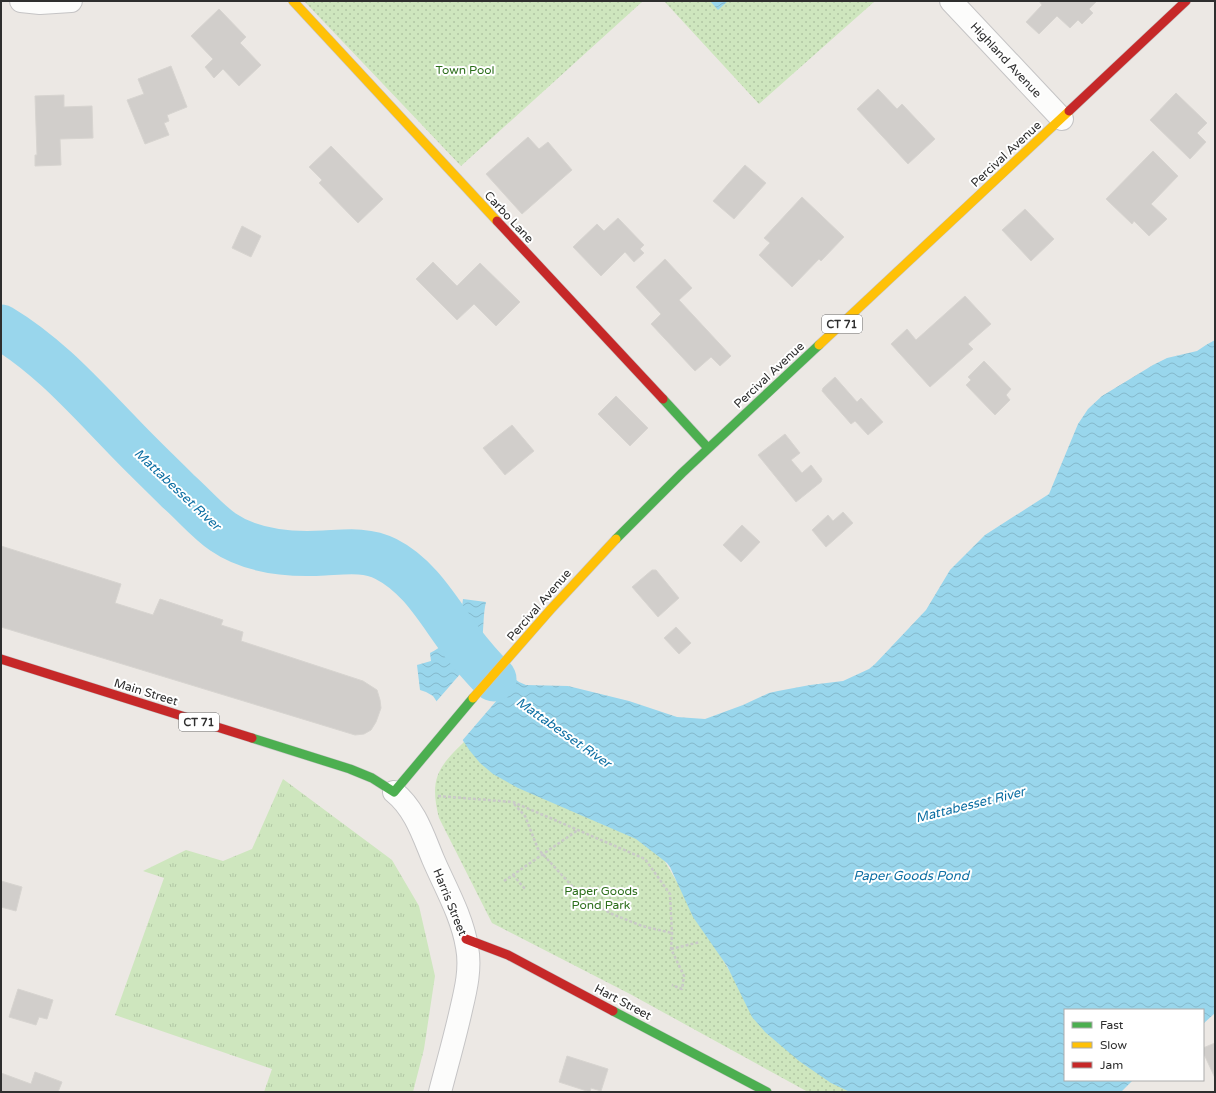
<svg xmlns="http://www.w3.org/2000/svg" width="1216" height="1093" font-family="'Varela Round',sans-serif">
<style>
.grass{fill:url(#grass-tufts)}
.park{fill:url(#park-dots)}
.water{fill:url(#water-waves)}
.pier{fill:#ece8e4}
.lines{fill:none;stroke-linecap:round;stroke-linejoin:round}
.river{stroke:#99d6ec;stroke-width:45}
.building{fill:#d1cecb;stroke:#d7d4d0}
.street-casing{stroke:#c5c4c5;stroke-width:24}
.fast-casing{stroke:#c5c4c5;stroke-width:10}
.slow-casing{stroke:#c5c4c5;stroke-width:10}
.jam-casing{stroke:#c5c4c5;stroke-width:10}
.path{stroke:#c9c9c8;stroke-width:2.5;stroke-dasharray:3 2;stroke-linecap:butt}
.street{stroke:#fcfcfb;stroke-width:22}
.fast{stroke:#4caf50;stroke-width:9}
.slow{stroke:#ffc107;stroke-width:9}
.jam{stroke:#c62828;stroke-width:9}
.labels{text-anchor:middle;stroke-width:4;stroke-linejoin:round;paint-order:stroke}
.shield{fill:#fff;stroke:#6d6d6d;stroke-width:1}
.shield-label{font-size:11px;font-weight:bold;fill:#2e2e2e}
.street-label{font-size:12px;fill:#2e2e2e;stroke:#fff}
.park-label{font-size:12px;fill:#2c6e1b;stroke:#fff}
.water-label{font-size:13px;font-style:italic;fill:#0d6fa3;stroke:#fff}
</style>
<defs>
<pattern id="grass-tufts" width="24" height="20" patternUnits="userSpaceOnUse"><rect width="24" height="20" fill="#cee6be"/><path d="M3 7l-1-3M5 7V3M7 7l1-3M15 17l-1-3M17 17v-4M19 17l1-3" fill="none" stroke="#b1c6a4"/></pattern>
<pattern id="park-dots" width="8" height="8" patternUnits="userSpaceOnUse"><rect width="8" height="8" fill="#cee6be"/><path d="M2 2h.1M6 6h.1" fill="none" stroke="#b1c6a4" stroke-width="1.8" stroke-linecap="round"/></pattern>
<pattern id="water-waves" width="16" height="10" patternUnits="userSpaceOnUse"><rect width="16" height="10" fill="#99d6ec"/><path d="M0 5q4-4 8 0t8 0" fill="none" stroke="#84b8cb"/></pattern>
</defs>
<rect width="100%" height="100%" fill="#ece8e4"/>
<path class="grass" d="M283,779L392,860L419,906L435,976L424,1049L413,1092H264L272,1069L115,1015L164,878L143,871L186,850L223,861L252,849Z"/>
<path class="park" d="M304,1H643L461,166Z
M664,1H875L759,104Z
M466,740L654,843L759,1021L863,1092H808L630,994L492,923L439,818C429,778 438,767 466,740Z"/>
<path class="water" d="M710,1H728L718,10Z
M1215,340V1013L1203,1024V1010H1065V1080H1133L1121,1092H850L831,1083L799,1061L765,1032L752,1017L727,966L693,917L670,867L667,863L636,839L518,788L493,774L480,763L470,751L433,696L426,692L420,690L417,665L431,661L430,653C454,641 460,625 463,599L486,602C483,614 484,627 482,640L508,674L519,682L526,685L568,686L629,701L677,717L705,719L743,705L769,693L778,691L810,685L843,681L869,669L875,664L926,610L950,570L985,535L1049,494L1078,424L1088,409L1102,396L1153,365L1167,358L1197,351L1206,345Z"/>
<path class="pier" d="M487,643L509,672L516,678L461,742L435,703Z"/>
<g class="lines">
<path class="river" d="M1,327C48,355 84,396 122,435C140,454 159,472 178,491C193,504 207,521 223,532C252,552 289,555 324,553C345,552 367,549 386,559C420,576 439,612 461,641C471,654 482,667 494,679"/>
</g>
<path class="building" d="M1039,1H1097L1089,9L1093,13L1082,24L1078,20L1070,28L1057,16L1039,34L1026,22L1042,5Z
M219,9L246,37L240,43L261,65L239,86L223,69L214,78L205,67L213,59L191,36Z
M171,66L187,107L167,115L169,121L164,123L169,135L145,144L127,100L144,94L138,79Z
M878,89L897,109L902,104L935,139L908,164L857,109Z
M1176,93L1207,123L1197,133L1206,142L1190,159L1150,120Z
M64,95V107L92,106L93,138L60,139L61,165L35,166V155H37L35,96Z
M528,137L539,149L548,142L572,170L522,214L486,174Z
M331,146L383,199L358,223L319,183L322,180L309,167Z
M1153,151L1178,176L1151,204L1167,219L1149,236L1134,221L1132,224L1106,199Z
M745,165L766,183L734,219L713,201Z
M802,197L844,237L821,261L819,259L792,287L759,255L770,243L764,238Z
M1025,209L1054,239L1031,261L1002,230Z
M618,218L644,245L640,249L644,253L634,262L625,252L601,276L573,247L597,224L604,231Z
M242,226L261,236L251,257L232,248Z
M665,259L692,288L679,300L731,356L720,366L711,357L695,371L651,324L661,314L636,287Z
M433,262L457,286L480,263L520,302L496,326L474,304L457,320L416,279Z
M965,296L991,324L968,344L973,349L930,387L891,344L907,329L916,340Z
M984,361L1011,389L1006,395L1010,400L995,415L966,385L971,380L968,377Z
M835,377L857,402L861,398L883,422L868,435L855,421L851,424L822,391L823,388Z
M616,396L648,428L630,446L598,414Z
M512,425L534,451L505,475L483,448Z
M785,434L800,453L791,460L802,473L811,465L822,479L821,482L796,502L758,455Z
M843,512L853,523L826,547L812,530L828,515L833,521Z
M742,525L760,542L741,562L723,545Z
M1,546L121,584L115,603L153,615L160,599L223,620L221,625L243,632L241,641L363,681L377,690L380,700L381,708L376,722L371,730L364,734L355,735L1,627Z
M652,570H656L679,598L658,617L632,587Z
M676,627L691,643L679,654L664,638Z
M1,881L22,887L16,911L1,907Z
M18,989L53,1000L47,1019L39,1017L36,1025L9,1017Z
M1215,1043V1078L1203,1052V1048Z
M567,1056L608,1069L601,1091L591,1088L590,1092L559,1082Z
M35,1072L62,1082L58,1092H1V1073L31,1084Z"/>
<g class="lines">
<g class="street-casing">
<path id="street" d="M21,1L40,3L71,1
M951,1L1062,119
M394,792C415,809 423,835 433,859C445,887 462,916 467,947C471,968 466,989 461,1010C455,1037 447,1065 440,1092"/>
</g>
<g class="fast-casing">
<path id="fast" d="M663,399L708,448
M616,539L682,473L819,345
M252,738L350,769L372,778L394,792L473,698
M613,1011L767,1092"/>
</g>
<g class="slow-casing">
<path id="slow" d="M293,1L497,221
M819,345L1069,111
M473,698L551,609L616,539"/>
</g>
<g class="jam-casing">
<path id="jam" d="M1069,111L1186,1
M497,221L663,399
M1,659L252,738
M466,939L508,955L613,1011"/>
</g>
<path class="path" d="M438,796L513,802L645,859L670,894L672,933L671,949L684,976L682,989L672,985
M514,804L525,816L538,849L582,897L612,914L642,926L672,933
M513,875L526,890
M504,881L578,830
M671,949L700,942"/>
<use href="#street" class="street"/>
<use href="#fast" class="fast"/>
<use href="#slow" class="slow"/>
<use href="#jam" class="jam"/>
</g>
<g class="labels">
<g class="shield">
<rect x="822" y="315" width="40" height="18" rx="3"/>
<rect x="179" y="713" width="40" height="18" rx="3"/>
</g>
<g class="shield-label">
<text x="842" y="328">CT 71</text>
<text x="199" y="726">CT 71</text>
</g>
<g class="street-label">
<text transform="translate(1006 60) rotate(47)" y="4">Highland Avenue</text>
<text transform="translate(1006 154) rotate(-43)" y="4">Percival Avenue</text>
<text transform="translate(509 217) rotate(47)" y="4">Carbo Lane</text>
<text transform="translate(769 375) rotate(-43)" y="4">Percival Avenue</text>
<text transform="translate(539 605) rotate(-49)" y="4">Percival Avenue</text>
<text transform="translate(146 692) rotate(17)" y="4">Main Street</text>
<text transform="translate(450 902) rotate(68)" y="4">Harris Street</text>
<text transform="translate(623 1002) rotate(28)" y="4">Hart Street</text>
</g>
<g class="park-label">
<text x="465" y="74">Town Pool</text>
<text x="601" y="895">Paper Goods<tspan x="601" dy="14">Pond Park</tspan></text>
</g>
<g class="water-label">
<text transform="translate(178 489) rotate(43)" y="5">Mattabesset River</text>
<text transform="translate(564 732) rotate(35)" y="5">Mattabesset River</text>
<text transform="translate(970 804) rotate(-14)" y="5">Mattabesset River</text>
<text x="911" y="880">Paper Goods Pond</text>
</g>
</g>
<rect width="1216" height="1093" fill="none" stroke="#2e2e2e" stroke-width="4"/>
<rect x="1064" y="1009" width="140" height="72" fill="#ffffff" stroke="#ababab"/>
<rect x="1072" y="1022" width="20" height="6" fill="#4caf50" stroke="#ababab"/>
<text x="1100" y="1029" font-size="12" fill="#2e2e2e">Fast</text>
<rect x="1072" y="1042" width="20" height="6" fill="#ffc107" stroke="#ababab"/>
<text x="1100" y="1049" font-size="12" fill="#2e2e2e">Slow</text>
<rect x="1072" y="1062" width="20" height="6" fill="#c62828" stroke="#ababab"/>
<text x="1100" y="1069" font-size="12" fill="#2e2e2e">Jam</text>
</svg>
